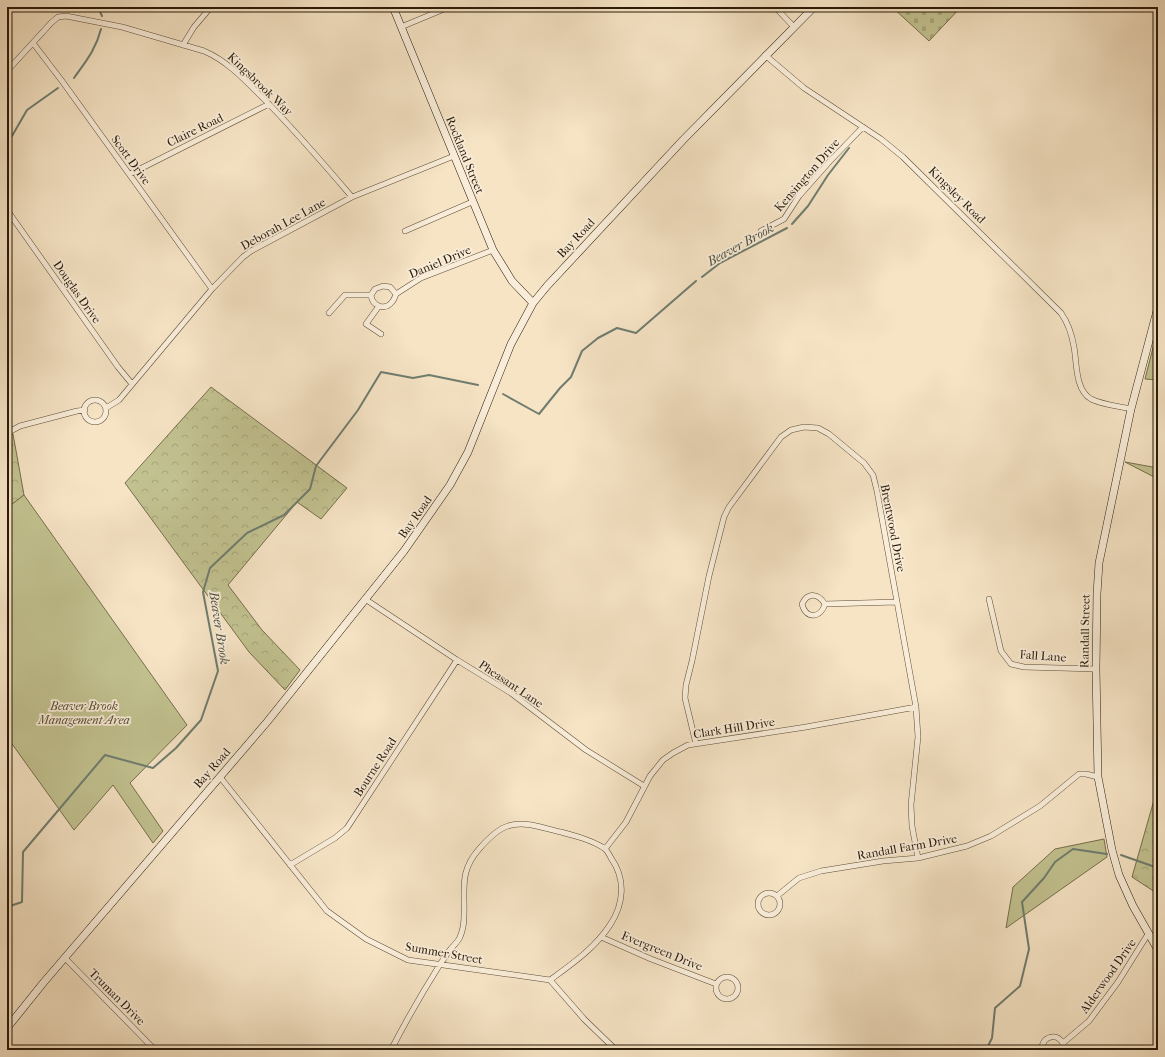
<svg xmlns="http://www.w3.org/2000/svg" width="1165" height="1057" font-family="'IM FELL French Canon',serif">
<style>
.forest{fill:url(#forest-crowns);stroke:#766e4c}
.cemetery{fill:url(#cemetery-stones);stroke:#766e4c}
.park{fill:#c2c290;stroke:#766e4c}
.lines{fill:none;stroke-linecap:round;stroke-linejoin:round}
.stream{stroke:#6f7d70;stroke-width:2}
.street-casing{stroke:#5c4c38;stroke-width:6}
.secondary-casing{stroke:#291a09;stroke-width:8}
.street{stroke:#f9edd9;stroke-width:5}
.secondary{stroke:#f9edd9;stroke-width:7}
.labels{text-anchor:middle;stroke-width:3.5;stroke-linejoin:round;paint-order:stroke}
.street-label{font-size:12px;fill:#291a09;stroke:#f9edd9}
.park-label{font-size:12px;font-style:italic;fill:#574c32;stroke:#f9edd9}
.water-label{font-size:13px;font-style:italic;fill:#525445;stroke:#f9edd9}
</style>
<defs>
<pattern id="forest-crowns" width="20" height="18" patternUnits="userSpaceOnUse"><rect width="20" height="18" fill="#c2c290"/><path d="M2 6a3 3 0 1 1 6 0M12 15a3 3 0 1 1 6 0" fill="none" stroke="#a7a67b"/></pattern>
<pattern id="cemetery-stones" width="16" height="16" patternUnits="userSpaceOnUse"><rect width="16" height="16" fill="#c2c290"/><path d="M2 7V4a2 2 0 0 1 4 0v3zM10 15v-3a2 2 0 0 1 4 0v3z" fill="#a7a67b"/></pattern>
</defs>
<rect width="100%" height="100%" fill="#f6e4c5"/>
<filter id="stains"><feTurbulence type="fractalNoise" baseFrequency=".005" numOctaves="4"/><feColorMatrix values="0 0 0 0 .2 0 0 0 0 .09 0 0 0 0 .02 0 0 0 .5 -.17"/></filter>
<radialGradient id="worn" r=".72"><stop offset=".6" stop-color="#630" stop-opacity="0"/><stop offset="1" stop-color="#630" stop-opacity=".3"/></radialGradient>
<path class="forest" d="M211,387L347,488L321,519L297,502L228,585L262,630L300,670L285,690L249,652L125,483Z
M13,434L24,495L7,508V439Z
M1158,786V894L1132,877Z"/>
<path class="cemetery" d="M892,7H961L929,41Z"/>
<path class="park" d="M1158,328V380L1145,379Z
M1125,462L1158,468V479Z
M24,495L187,725L130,783L163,831L153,843L113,785L74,830L7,737V508Z
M1104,839L1107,857L1006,928L1013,887L1055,849Z"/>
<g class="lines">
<path class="stream" d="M98,7L102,16
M74,78C86,61 96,49 101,29
M7,140L12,136L27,110L58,88
M792,224L808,206L828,175L849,148
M702,277L720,263L787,228
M503,394L539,414L560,388L571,377L582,351L598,338L617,328L636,333L696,281
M1121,855L1155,867H1158
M7,907L22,902L23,852L105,755L153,768L176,748L201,720L218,671L203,592L210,568L247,533L284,515L310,489L316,466L358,410L381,372L413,378L429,375L478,385
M986,1050L992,1038L995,1008L1020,986L1029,949L1022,902L1044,878L1055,862L1073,849L1107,854"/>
<g class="street-casing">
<path id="street" d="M775,7L794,27
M1094,7H1102
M401,27L449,7
M33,43L62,81L212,289
M183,45L194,27L211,7
M765,55L804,88L881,139L903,157L1061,313C1068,323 1072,335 1074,347C1077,363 1075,390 1091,399C1103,405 1118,406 1131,409
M7,71L51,23L58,17L66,16L122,27L204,51C227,61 243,78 261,96C293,128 323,163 352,197
M130,174L269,104
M7,210L118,367L132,384
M405,231L472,202
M761,231L784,219L799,196L830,161L863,127
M383,286L390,287L396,294C395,297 394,300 392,302C385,311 372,306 371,295L375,289Z
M396,294L421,278L493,250
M379,306L366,324L381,334
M329,313L345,295H371
M84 411a11 11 0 1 1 22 0a11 11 0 1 1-22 0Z
M106,408L119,400L212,289L243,257L251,251L352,197L454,156
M7,433L20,426L77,411L85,410
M365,599L457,660L511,693L586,750L644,786
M989,599L1001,651L1011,664L1024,667L1096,669
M825,604C818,593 808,592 802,604C806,620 821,618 825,604L897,602
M696,744L685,698L686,685L692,661L709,576L724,517L729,507L781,437L791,430L804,427L818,428L829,434L864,463L873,475L877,491L916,707L918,737L911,805L912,826L918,858
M220,777L327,911L366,939L408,960L550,980L584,1019L616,1050
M605,849L626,822L650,776L663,760L673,753L688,745L806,727L916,707
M290,865L335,838L347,828L457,660
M758 904a11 11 0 1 1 22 0a11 11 0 1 1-22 0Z
M777,896L799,878L821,871L883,861L918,858L967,846L991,836L1040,806L1079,774H1086L1098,777
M601,937L651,959L716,984
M65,958L155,1050
M716 988a11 11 0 1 1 22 0a11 11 0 1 1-22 0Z
M1063,1043L1089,1021L1118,982L1148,934
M391,1050C406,1021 422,993 439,966C442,961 446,956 449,951C453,946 458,942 460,937C463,930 464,923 464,916C465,888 459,871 480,848C487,840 498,829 508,826C525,820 545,829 561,832C576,836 591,840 604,848C607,850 609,854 611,858C626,879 624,904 610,925C595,948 572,964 550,980
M1042,1050C1041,1033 1064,1032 1064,1050"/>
</g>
<g class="secondary-casing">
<path id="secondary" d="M393,7L493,250L512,281L533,303
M1158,307L1131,409L1099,563L1097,594L1096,669L1098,777L1112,850L1119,875L1133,906L1158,950
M7,1028L44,982L267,722L404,551L450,485L468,452L511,344L533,303L547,286L683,140L814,7"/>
</g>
<use href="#street" class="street"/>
<use href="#secondary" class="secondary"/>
</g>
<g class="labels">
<g class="street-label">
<text transform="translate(260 84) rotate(44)" y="4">Kingsbrook Way</text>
<text transform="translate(195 130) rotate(-26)" y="4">Claire Road</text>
<text transform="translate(465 155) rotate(68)" y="4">Rockland Street</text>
<text transform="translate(131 160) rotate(54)" y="4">Scott Drive</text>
<text transform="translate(807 175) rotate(-49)" y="4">Kensington Drive</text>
<text transform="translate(957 195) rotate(45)" y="4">Kingsley Road</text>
<text transform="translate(283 224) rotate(-29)" y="4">Deborah Lee Lane</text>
<text transform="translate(576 238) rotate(-47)" y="4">Bay Road</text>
<text transform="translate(440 262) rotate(-23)" y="4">Daniel Drive</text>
<text transform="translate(77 292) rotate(55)" y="4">Douglas Drive</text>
<text transform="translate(415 517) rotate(-55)" y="4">Bay Road</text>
<text transform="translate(893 528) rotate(79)" y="4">Brentwood Drive</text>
<text transform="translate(1085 631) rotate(-89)" y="4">Randall Street</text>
<text transform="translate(1043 656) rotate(4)" y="4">Fall Lane</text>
<text transform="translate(511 684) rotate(34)" y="4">Pheasant Lane</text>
<text transform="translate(734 728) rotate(-9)" y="4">Clark Hill Drive</text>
<text transform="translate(375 767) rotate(-57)" y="4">Bourne Road</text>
<text transform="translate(212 768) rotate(-49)" y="4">Bay Road</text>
<text transform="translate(907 847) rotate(-10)" y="4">Randall Farm Drive</text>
<text transform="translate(662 951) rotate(22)" y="4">Evergreen Drive</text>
<text transform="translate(444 953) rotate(10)" y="4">Summer Street</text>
<text transform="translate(1108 976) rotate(-55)" y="4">Alderwood Drive</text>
<text transform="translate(117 997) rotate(45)" y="4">Truman Drive</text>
</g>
<g class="park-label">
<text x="84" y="710">Beaver Brook<tspan x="84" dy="14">Management Area</tspan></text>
</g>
<g class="water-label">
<text transform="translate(740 244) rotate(-29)" y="5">Beaver Brook</text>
<text transform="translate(220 628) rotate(81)" y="5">Beaver Brook</text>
</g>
</g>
<rect width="1165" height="1057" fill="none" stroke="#f6e4c5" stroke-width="24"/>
<rect x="8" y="8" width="1149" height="1041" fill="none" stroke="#291a09" stroke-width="2"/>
<rect x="12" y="12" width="1141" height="1033" fill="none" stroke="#291a09"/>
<rect width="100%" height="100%" filter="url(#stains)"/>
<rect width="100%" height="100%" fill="url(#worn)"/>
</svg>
